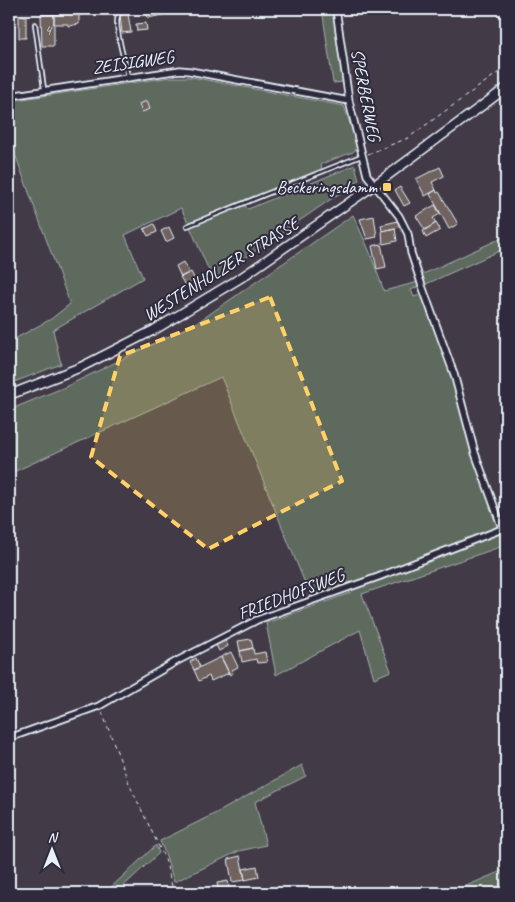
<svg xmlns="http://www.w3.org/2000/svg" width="515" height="902" font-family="Caveat,sans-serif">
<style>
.green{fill:#5e6a5f;stroke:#a3aeac}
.building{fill:#6f625e;stroke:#e8f1f8}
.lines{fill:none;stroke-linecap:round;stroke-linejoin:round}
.service-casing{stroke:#e8f1f8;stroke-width:6}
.minor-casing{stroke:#e8f1f8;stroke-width:9}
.secondary-casing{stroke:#e8f1f8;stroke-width:11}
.path{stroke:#e8f1f8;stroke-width:1;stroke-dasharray:4 4;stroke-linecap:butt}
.service{stroke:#2f2a3d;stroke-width:2.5}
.minor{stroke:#2f2a3d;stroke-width:5.5}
.secondary{stroke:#2f2a3d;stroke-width:8}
.marked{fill:#ffd166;fill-opacity:0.2;stroke:#ffd166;stroke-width:4;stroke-dasharray:10 6;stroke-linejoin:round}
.poi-dot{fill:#ffd166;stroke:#2f2a3d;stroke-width:2}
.labels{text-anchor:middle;stroke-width:4;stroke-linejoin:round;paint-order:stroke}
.number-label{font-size:15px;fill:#cacdd2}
.street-label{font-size:18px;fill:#e8f1f8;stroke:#2f2a3d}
.poi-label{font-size:18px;fill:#e8f1f8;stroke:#2f2a3d;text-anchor:end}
</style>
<rect width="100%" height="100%" fill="#423b47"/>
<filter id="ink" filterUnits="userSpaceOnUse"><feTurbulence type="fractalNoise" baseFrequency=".02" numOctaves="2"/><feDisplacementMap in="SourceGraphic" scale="10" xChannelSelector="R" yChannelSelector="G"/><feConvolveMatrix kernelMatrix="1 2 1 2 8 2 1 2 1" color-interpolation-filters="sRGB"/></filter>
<g filter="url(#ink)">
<path class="green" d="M322,9H333L344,82L333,83Z
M171,77H191L344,106L358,147L353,152L321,164L322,169L188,223L181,208L125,235L143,278L53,330L61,364L9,384V342L51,319L70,304L9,138V101Z
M355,165L359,180L213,280L190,227L244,205L248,209Z
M353,215L369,250L384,291L418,282L419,286L411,290L414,297L422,294L451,375L499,526L377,575L311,598L221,377L9,474V410L65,387L198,322Z
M506,236V248L424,285L421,275Z
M501,531L506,545L362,594L391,671L374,678L360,630L276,675L266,623L350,593L349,590Z
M302,765L306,776L255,802L266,845L239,851L174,882L166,856L160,841L224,809Z
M156,845L159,853L116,893H105Z
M506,869V883L480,893H450Z"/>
<path class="building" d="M145,9H166L167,14L148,18Z
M54,14V46H42L41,15Z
M54,14H79V24L68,26V24H54Z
M128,14L131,32L122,33L120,15Z
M19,16H26V38H19Z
M146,23L147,30L137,31L136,24Z
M147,101L150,109L142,112L139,104Z
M440,167L444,176L432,182L436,190L425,196L416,179Z
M400,187L410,203L404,206L395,190Z
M436,190L437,193L439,192L458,224L449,229L430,194Z
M435,205L440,214L433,218L436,223L425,230L416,216Z
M374,216L377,237L367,239L360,219Z
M398,221L400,227L382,231L381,225Z
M436,223L440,230L426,238L423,231Z
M154,224L157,232L148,236L144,229Z
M169,227L174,238L166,242L161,231Z
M395,228L397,241L383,244L382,231Z
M381,244L386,267L377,269L372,246Z
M183,262L189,273L181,277L176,266Z
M191,272L195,280L191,282L192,284L185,285L180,277Z
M251,639L253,648L240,651L238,641Z
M225,640L228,646L219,651L216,645Z
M253,648L254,654L265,652L267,662L257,663L256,659L242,662L240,651Z
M231,652L238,667L232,670L233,673L230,675L221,657Z
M221,657L229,673L211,681L209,676L199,681L194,670Z
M196,658L200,667L194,670L190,662Z
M240,856L245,880L232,882L228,859Z
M257,866L259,877L245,880L243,869Z
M228,881L230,893H219L217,883Z"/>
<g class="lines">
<g class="service-casing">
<path id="service" d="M35,24L44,89
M128,76C126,66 112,21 119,14C122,10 132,10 138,9
M187,226L361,156"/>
</g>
<g class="minor-casing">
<path id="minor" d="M336,9L349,101L367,175L399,216L408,234L411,253L421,283L454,374L475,453L506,539
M9,96L180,70L190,71L349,101
M9,738L99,706L177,661L257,620L378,577L502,529"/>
</g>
<g class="secondary-casing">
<path id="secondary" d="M9,395L81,367L154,330L242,277L376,184L506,88"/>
</g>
<path class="path" d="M368,154L408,138L506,67
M102,712L130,786L165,859L172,886"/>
<use href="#service" class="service"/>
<use href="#minor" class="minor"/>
<use href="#secondary" class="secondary"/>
</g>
</g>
<path class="marked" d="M270,297L342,481L208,549L91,457L120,356Z"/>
<rect class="poi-dot" x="382" y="182" width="10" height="10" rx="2.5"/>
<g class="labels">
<g class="number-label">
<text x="48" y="35">4</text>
</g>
<g class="street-label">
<text transform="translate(133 62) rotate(-8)" y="6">ZEISIGWEG</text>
<text transform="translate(366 95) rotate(79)" y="6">SPERBERWEG</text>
<text transform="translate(221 269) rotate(-32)" y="6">WESTENHOLZER STRASSE</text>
<text transform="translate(291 594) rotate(-21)" y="6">FRIEDHOFSWEG</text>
</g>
<g class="poi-label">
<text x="377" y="193">Beckeringsdamm</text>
</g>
</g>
<rect width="515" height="902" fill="none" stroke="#2f2a3d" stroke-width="30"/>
<rect x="15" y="15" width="485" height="872" fill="none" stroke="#e8f1f8" stroke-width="2" filter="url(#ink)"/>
<g transform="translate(52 850)" stroke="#2f2a3d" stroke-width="4" paint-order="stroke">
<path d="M0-4L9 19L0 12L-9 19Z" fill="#e8f1f8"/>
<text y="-8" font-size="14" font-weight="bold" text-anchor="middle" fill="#e8f1f8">N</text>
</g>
</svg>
